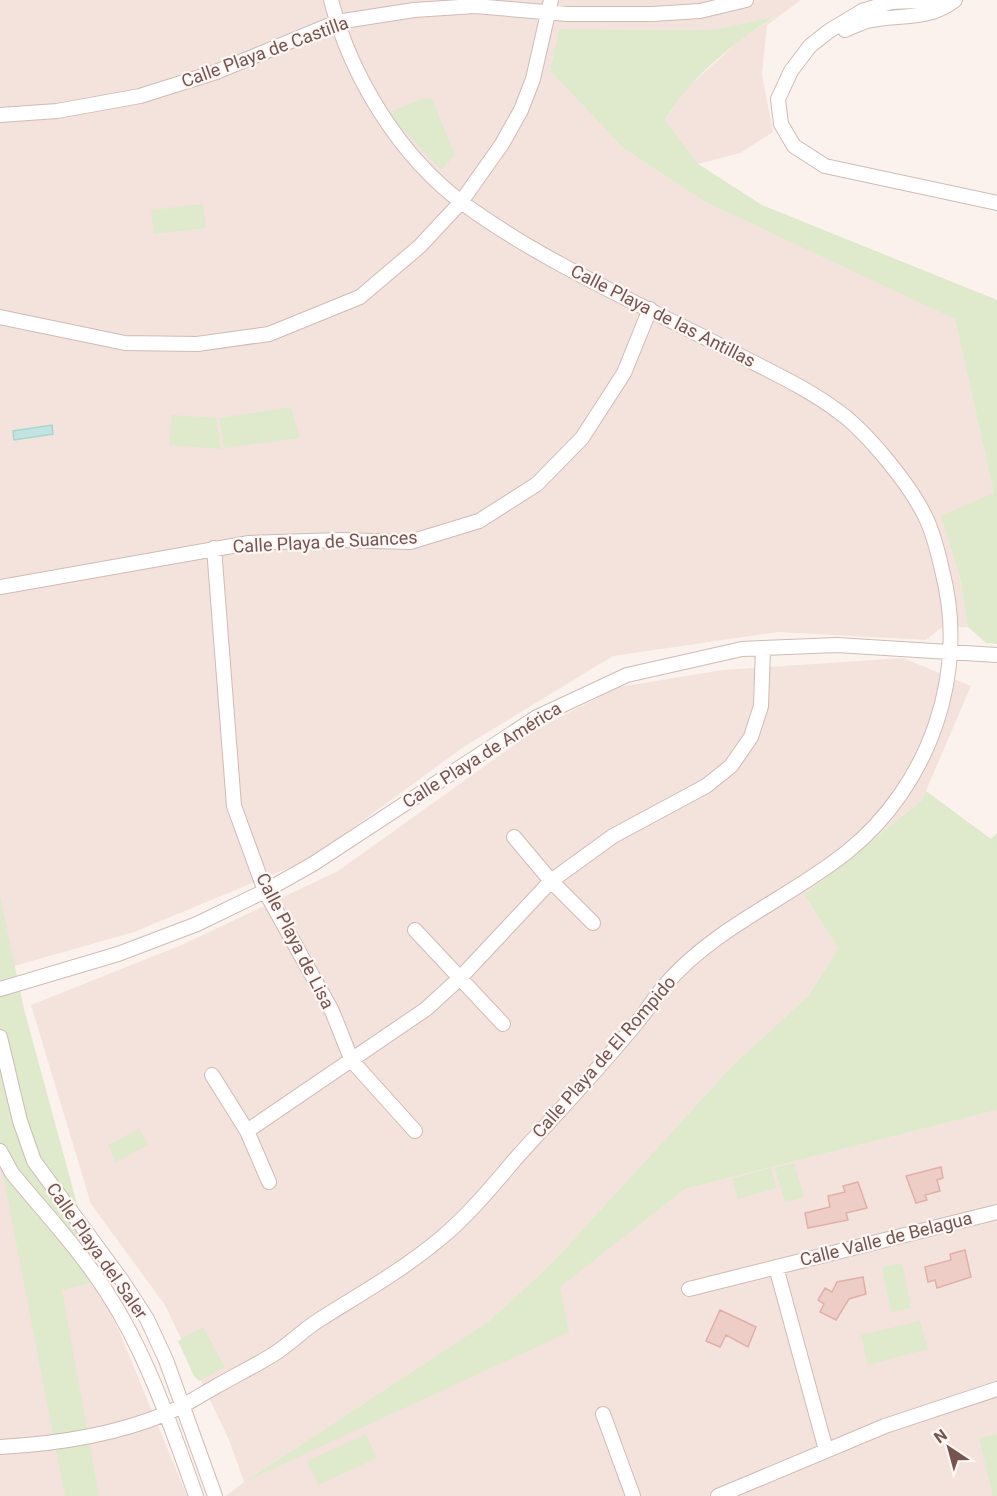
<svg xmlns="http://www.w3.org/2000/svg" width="997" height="1496" font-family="Roboto,sans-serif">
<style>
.residential{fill:#f3e3dc}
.green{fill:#dfe9cc}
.water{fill:#c2e4e1;stroke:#a9d5d1;stroke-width:1.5}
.building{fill:#efcdc7;stroke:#e0b0a8;stroke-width:1.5}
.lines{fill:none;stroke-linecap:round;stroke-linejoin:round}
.minor-casing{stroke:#d0bbb5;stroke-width:16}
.minor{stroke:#fff;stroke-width:14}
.labels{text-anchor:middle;stroke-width:4.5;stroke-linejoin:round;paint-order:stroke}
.street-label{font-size:18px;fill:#765551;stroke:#fef7f4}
</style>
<rect width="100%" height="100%" fill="#fbf2ed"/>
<path class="residential" d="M0,0H801L767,25L762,75L773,132L740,153L698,164L665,120L685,90L742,38L775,17L712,30L559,29L550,71L623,148L705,202L955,318L994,493L959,573L968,627L941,628L926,640L778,632L613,656L465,746L310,859L134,932L0,970Z
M903,658L971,686L922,800L804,895L838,948L809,995L731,1067L552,1263L489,1321L247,1480L401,1409L685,1189L997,1110V1496H226L244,1482L229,1440L165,1305L91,1204L31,1005L184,944L338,871L535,730L619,687L723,670Z
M0,1032L21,1130L119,1331L187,1496H0Z"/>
<path class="green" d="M774,17C732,44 691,77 665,120L698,164L762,205L997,300V644L986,643L968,627L959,573L941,516L994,493L955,319L705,202L623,148L550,71L559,29L712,30Z
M424,98L432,99L455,155L441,170L397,123L390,112Z
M203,204L206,228L154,234L151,210Z
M291,407L300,438L224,448L219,418Z
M172,415L216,418L221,449L169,445Z
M926,791L991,839L997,833V1110L685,1189L560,1287L569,1332L244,1482L489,1321L552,1263L731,1067L809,995L838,948L804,895L922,800Z
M0,896L24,1009L98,1281L62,1290L99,1496H65L0,1159Z
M139,1129L148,1145L116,1162L108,1145Z
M794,1163L804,1197L785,1202L775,1168Z
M771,1168L776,1188L738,1199L732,1179Z
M902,1263L911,1308L891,1312L882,1267Z
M920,1321L928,1349L868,1365L861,1335Z
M203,1327L225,1367L199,1381L194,1376L178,1341Z
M366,1434L377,1458L318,1485L307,1461Z
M997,1434V1496H993L979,1438Z"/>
<path class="water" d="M52,425L53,434L14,440L13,431Z"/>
<path class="building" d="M941,1167L943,1178L937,1180L940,1191L925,1195L927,1200L916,1203L906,1176Z
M858,1182L867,1208L846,1213L848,1220L808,1228L805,1213L830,1207L828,1196L845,1192L843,1186Z
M965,1250L971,1277L937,1288L935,1280L928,1282L925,1267L951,1260L950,1254Z
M863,1277L866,1294L849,1299L836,1320L820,1312L824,1304L818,1300L825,1288L832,1292L837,1282Z
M720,1310L756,1327L748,1347L726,1335L720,1347L706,1341Z"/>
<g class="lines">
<g class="minor-casing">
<path id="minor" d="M941,0L891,2L862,11L829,31L810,46L791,71L778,99L781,124L794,146L825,166L997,203
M845,30C852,27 860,23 867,21C898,14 929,21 955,0
M0,115L57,111L140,96L216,72L337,22L414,10L475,6L567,14H652L700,11L746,0
M0,317L125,343L197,344L269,334L360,297L420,246L461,202L502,144L521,110L533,79L551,0
M214,548L234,806L265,891L332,1011L352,1061L415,1131
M0,587L249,543L340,540L410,542L479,521L537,484L582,438L624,373L650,309
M514,837L551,881L593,923
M415,930L503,1024
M0,989L118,954L197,924L265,891L313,864L537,717L627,675L742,649L763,648L837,645L997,655
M0,1037L20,1121L34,1161L123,1282L147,1319L166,1360L215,1496
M212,1075L247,1131L269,1182
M247,1131L426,1009L461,977L551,881L613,836L706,786L731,766L751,737L761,706L763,648
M0,1151L12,1173C44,1212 79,1249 106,1291C147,1354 171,1426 196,1496
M776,1267L826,1450
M689,1289L997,1212
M603,1414L633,1496
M0,1447C55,1444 114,1435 165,1414C183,1407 199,1396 215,1387C234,1376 255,1366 274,1354C290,1344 303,1330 319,1320C360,1294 403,1270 441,1238C469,1215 494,1184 518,1156C558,1112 600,1068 638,1021C648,1010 655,996 665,985C715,927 788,899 847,852C930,785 969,673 942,570C938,552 933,532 925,516C910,485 867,432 839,412C806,387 767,370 731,351C644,306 543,262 464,204C400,157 351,77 331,0
M718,1496L885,1426L997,1389"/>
</g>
<use href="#minor" class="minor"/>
</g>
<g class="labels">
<g class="street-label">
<text transform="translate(265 52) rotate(-20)" y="6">Calle Playa de Castilla</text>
<text transform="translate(663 316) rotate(27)" y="6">Calle Playa de las Antillas</text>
<text transform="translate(325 542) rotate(-3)" y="6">Calle Playa de Suances</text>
<text transform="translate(482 755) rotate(-32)" y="6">Calle Playa de América</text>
<text transform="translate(295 941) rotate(63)" y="6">Calle Playa de Lisa</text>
<text transform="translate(604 1057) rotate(-49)" y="6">Calle Playa de El Rompido</text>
<text transform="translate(886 1239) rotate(-14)" y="6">Calle Valle de Belagua</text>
<text transform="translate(97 1251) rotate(55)" y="6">Calle Playa del Saler</text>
</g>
</g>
<g transform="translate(949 1448) rotate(324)" stroke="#fef7f4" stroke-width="4.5" paint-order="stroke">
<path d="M0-4.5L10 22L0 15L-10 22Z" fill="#765551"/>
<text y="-9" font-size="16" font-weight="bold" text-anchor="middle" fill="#765551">N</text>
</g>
</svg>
